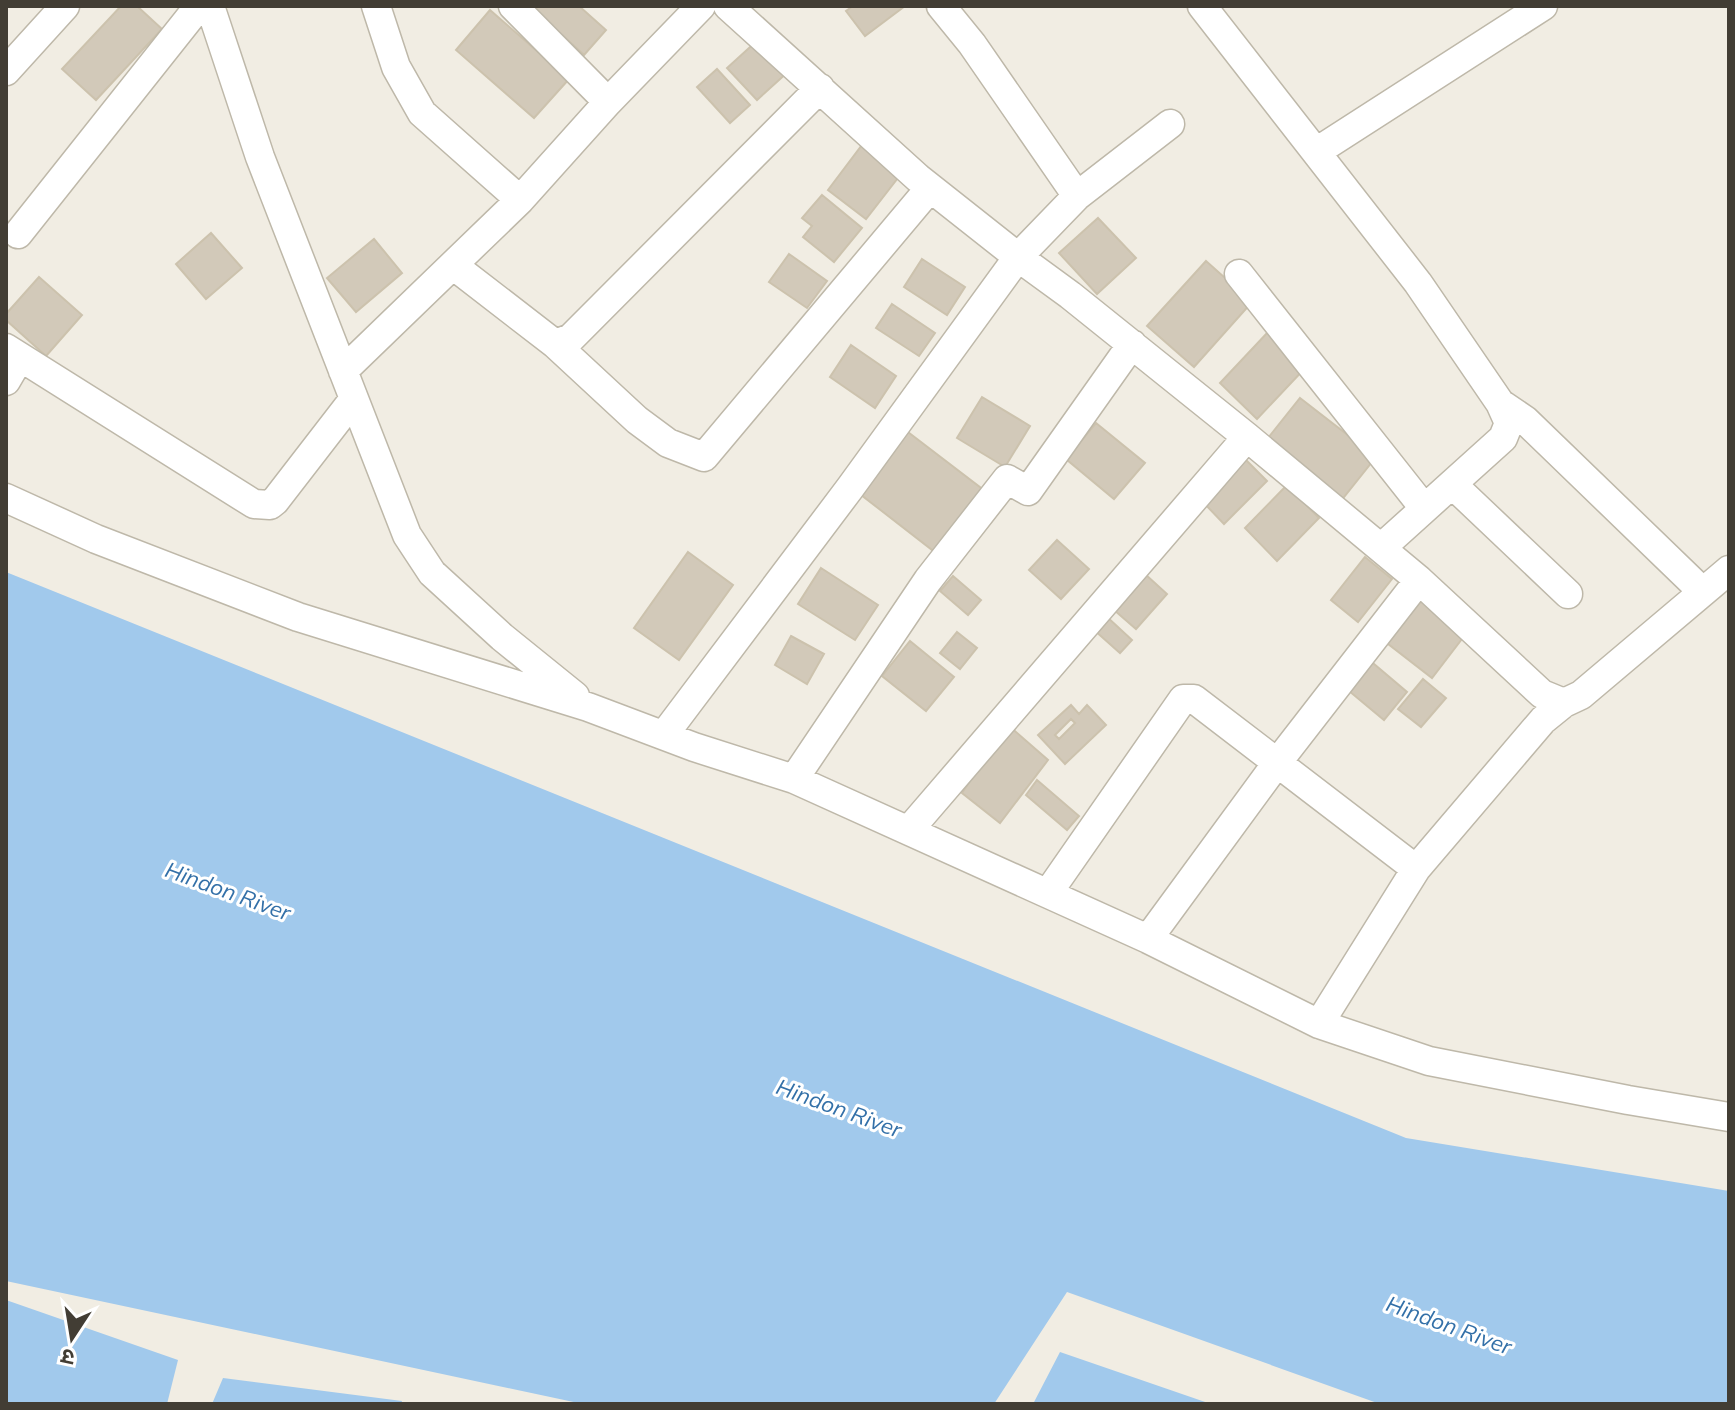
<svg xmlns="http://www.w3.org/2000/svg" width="1735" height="1410" font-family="Mulish,'Noto Sans Devanagari',sans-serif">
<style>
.water{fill:#a1c9ec}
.building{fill:#d2c9b9;stroke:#ccc2ad;stroke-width:2;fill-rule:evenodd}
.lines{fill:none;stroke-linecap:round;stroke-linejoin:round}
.street-casing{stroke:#beb8a9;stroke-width:31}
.street{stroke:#fff;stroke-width:28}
.labels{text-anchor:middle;stroke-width:6;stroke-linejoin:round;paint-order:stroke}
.water-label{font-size:22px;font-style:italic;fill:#3370a8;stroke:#fff}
</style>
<rect width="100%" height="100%" fill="#f1ede3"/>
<path class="water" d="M6,572L1406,1138L1729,1191V1404H1380L1067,1292L994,1404H583L6,1281Z
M6,1300L178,1360L167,1404H6Z
M1060,1352L1211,1404H1033Z
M223,1378L402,1401L401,1404H212Z"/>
<path class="building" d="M121,6H137L162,29L96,100L62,69Z
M530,6H579L606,30L584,55Z
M853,6H905L865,36L846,11Z
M490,10L569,79L534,118L456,50Z
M759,39L789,71L757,100L727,68Z
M717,69L750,105L730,123L697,87Z
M862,145L901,174L866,219L828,190Z
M822,195L862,228L834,262L803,237L812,226L802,218Z
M1098,218L1136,258L1097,294L1059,253Z
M211,233L242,268L206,299L176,264Z
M374,239L402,273L356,312L327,278Z
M789,254L827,281L807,308L769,282Z
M922,259L965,287L947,315L904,287Z
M1206,261L1252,302L1194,367L1147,326Z
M39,277L82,315L46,356L6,320V314Z
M892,304L935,333L919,356L876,328Z
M1269,331L1307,366L1257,419L1220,383Z
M851,345L896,376L875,408L830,377Z
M982,397L1030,426L1005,467L957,438Z
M1300,398L1376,457L1340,502L1264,443Z
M1096,423L1145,463L1114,499L1066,459Z
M904,429L985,491L936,553L856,491Z
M1245,459L1267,481L1224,524L1202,501Z
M1287,485L1319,518L1277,561L1245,528Z
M1057,540L1089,569L1061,599L1029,570Z
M688,552L733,585L679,660L634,628Z
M1365,557L1392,579L1358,622L1331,600Z
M821,568L878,605L855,640L798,604Z
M1145,574L1167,594L1136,629L1114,610Z
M953,576L981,600L968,615L940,591Z
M1416,597L1465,635L1432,678L1383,640Z
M1106,616L1132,640L1120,653L1094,630Z
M957,632L977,648L960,669L940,653Z
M791,636L824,654L807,684L775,665Z
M910,641L954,677L926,711L882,676Z
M1367,658L1407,692L1384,720L1343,686Z
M1423,679L1446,698L1421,727L1398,709Z
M1071,705L1079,714L1087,705L1106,725L1065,764L1038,735ZM1071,719L1075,723L1059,739L1055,735Z
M1008,725L1048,760L1000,823L962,793Z
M1037,780L1079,816L1067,830L1026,795Z"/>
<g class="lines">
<g class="street-casing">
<path id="street" d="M210,6L260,157L407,535L432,573L502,637L575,696
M376,6L396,67L422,113L520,200
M513,6L608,102
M728,6L918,178L1018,257L1070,295L1247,437L1419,580L1542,694L1564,703L1581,695L1729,570
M941,6L972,44L1077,196
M1202,6L1418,283L1500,403L1509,423L1503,438L1381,548
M6,71L65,6
M1316,152L1543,6
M18,234L199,6
M454,266L555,344L571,338L820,88
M1239,274L1424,508
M555,344L637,420L668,443L704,457L930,188
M6,348L254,504L270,505L275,501L353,400
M343,371L520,200L608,102L701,6
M6,381L20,357
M1500,403L1525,420L1703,592
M1452,484L1568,594
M6,498L96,539L298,617L588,707L694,747L794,779L1148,939L1319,1024L1429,1061L1628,1100L1729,1117
M664,735L850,488L1018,257L1077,196L1170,124
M794,779L928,580L1007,479L1028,491L1132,344
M909,830L1247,437
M1048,893L1183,699H1194L1416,869
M1148,939L1277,763L1419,580
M1319,1024L1416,869L1543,720L1564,703"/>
</g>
<use href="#street" class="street"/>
</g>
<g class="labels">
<g class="water-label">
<text transform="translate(228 891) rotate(20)" y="8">Hindon River</text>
<text transform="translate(839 1108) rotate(20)" y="8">Hindon River</text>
<text transform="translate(1449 1325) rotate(20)" y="8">Hindon River</text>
</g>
</g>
<rect width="1735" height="1410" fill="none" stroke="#423d34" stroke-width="16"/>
<g transform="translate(72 1338) rotate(192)" stroke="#ffffff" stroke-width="6" paint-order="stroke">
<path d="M0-6L14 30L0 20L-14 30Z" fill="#423d34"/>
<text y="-12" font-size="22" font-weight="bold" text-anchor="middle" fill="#423d34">उ</text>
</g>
</svg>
